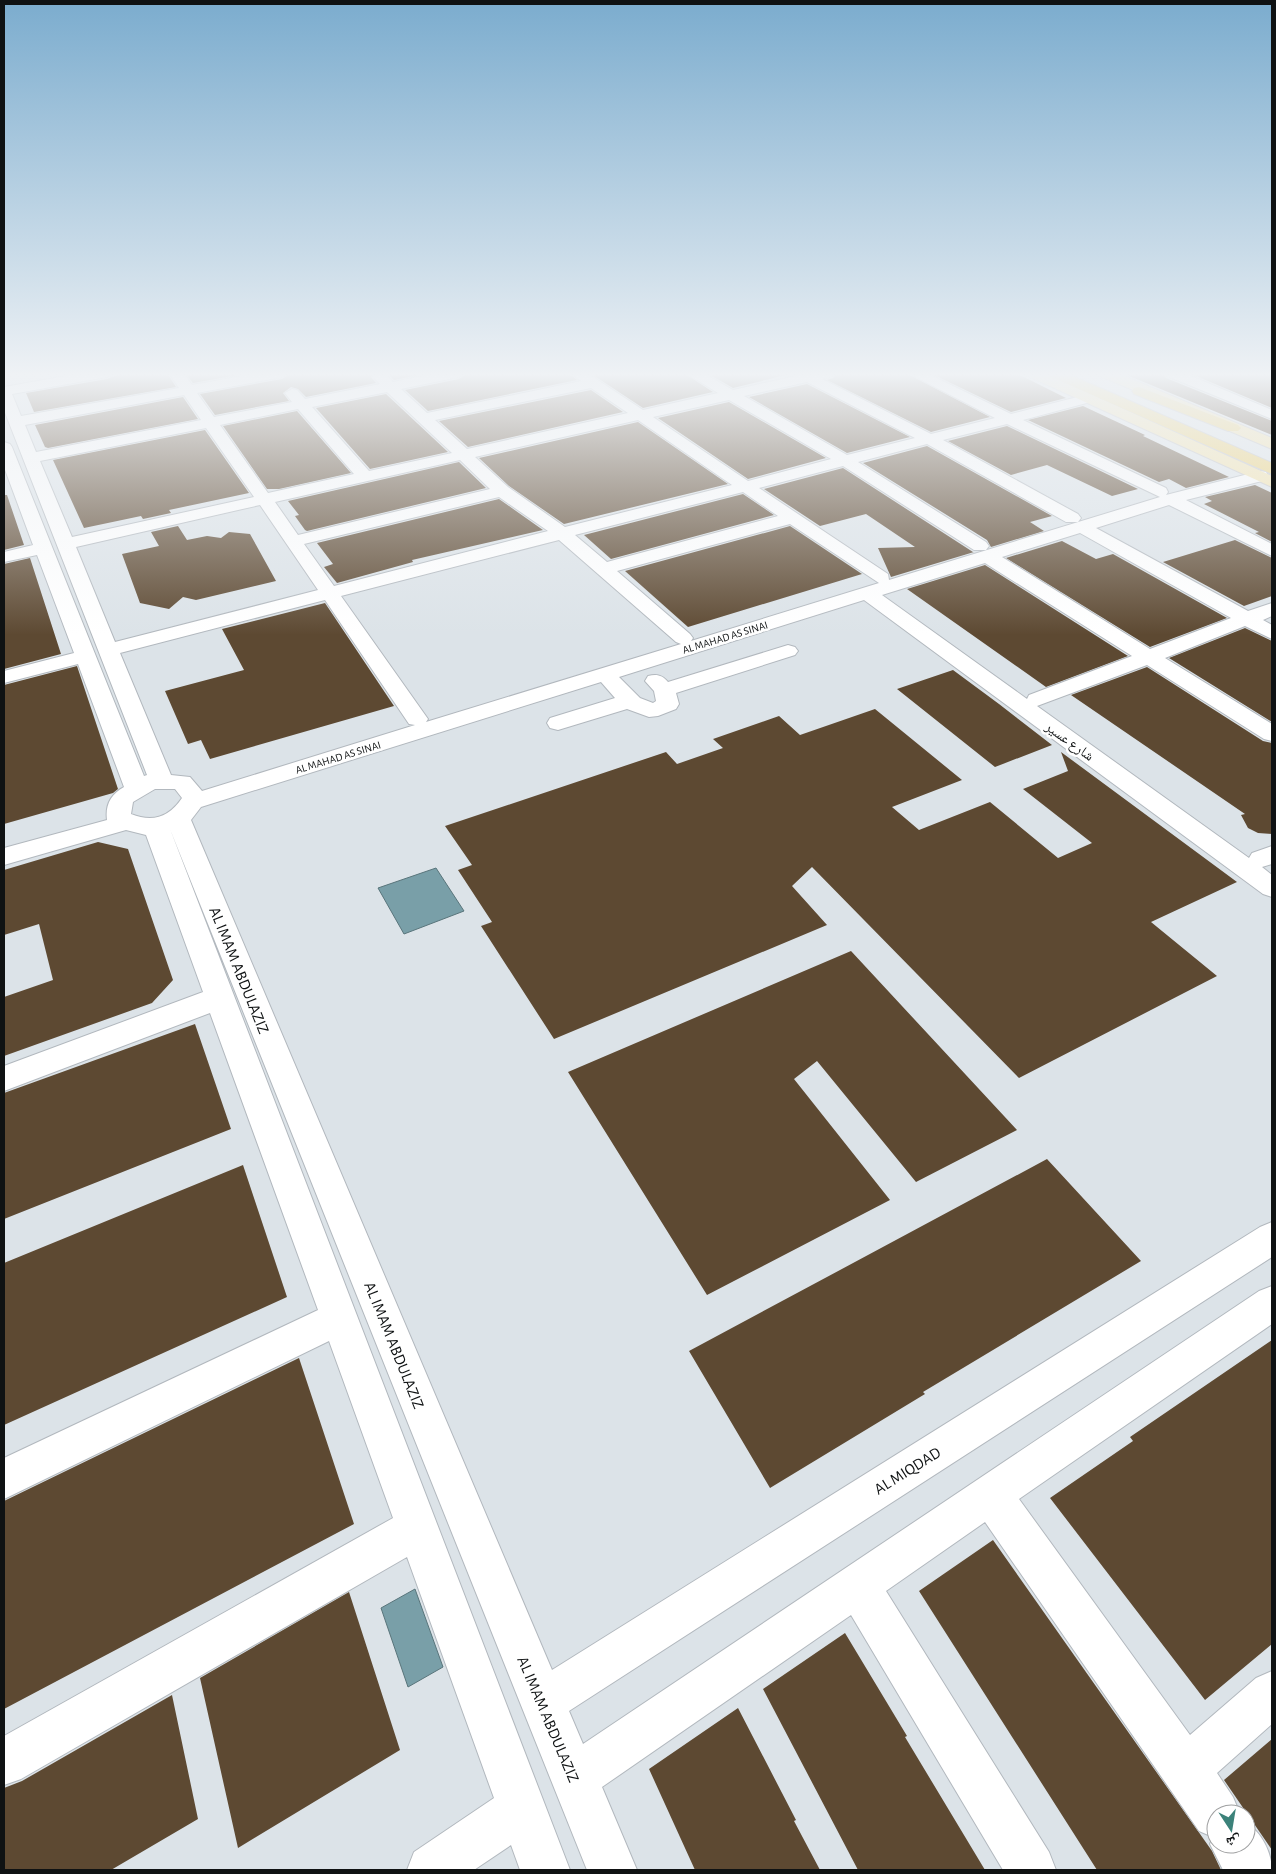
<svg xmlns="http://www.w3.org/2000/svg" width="1276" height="1874" font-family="'Alegreya Sans','Noto Naskh Arabic',sans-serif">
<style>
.water{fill:#799fa8;stroke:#59757b}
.building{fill:#5d4932}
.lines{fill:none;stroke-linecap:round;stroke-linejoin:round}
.minor-casing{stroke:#b2b8be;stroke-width:2}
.major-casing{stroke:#c1c1c2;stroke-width:2}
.highway-casing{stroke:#c1c1c2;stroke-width:2}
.minor{fill:#fff;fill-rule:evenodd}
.major{fill:#f5e3a7;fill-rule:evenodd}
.highway{fill:#eed06d;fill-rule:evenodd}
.labels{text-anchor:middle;stroke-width:5;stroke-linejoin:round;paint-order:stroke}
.far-street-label{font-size:11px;fill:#0f1213;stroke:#fff}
.street-label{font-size:14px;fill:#0f1213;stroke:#fff}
.near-street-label{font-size:16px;fill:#0f1213;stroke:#fff}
</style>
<rect width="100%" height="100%" fill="#dce3e8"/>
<path class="water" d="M436,868L464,911L404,934L378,888Z
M415,1589L443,1667L408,1687L381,1608Z"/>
<path class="building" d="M122,373H167L176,387L34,412L26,393L107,379Z
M185,373H249L193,383Z
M291,373H376L371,377L376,383L306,397L298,389L291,387L283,393L289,401L215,415L200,394L282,379Z
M387,373H429L394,380Z
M468,373H569L577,380L428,411L405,390L459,379Z
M590,373H684L713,392L643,408Z
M707,373H794L733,388Z
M837,373H906L990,417L931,432L827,380L833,378Z
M930,373H1016L1066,398L1011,412Z
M1122,373H1163L1166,378L1272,421V435Z
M1189,373H1272V408Z
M807,384L910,437L847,453L749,397Z
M591,390L623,412L468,447L439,421Z
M386,394L448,452L370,469L316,408Z
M183,397L198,419L48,448L45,447L35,425Z
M729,402L826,458L748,479L658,418Z
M1083,406L1145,435L1143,436L1229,477L1186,488L1169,479L1159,482L1028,420Z
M297,411L351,473L279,489H267L223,426Z
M638,422L728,484L564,524L509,486L479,458Z
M1007,426L1138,489L1112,496L1047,465L1011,475L948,441Z
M205,430L249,493L169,510L171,513L143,519L141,516L84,528L53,460Z
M927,446L1052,516L1030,522L1044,531L991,547L987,540L863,463Z
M459,462L486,488L307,531L305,530L295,516L299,515L288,501Z
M843,468L973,552H974L891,577L878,548L915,547L866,514L820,526L764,489Z
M1255,485L1272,493V542L1255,533L1259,532L1204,504L1212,501L1205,497Z
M743,494L774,515L611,559L584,535Z
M4,495H7L24,545L4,550Z
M499,499L543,530L412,560L413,562L337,583L324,567L333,564L317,543Z
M178,526L187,540L207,536L221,538L229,532L250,534L276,581L196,600L183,597L169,609L140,603L122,554L159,546L151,532Z
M790,526L862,574L688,627L625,571Z
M1235,540L1272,558V596L1244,606L1163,562Z
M1062,541L1096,559L1113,554L1227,618L1150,647L1006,558Z
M30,558L61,654L4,669V564Z
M985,565L1128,656L1046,687L907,589Z
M325,603L394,706L210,759L201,740L188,744L165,691L244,670L222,629Z
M1245,628L1272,641V722L1169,658Z
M77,666L118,789L113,793L4,824V685Z
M1147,667L1263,741L1272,743V834L1258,833L1248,828L1241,815L1245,814L1071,695Z
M953,670L999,704L1052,745L995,767L897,689Z
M875,709L962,780L892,807L919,830L990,802L1058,858L1092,843L1023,789L1068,771L1061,752L1237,882L1151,922L1217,976L1019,1078L812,867L792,886L827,925L554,1039L481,926L492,922L458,870L472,865L445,826L666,752L677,764L723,748L713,739L779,716L800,735Z
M98,842L128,849L173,980L152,1003L4,1056V997L53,980L39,924L4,935V870Z
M851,951L1017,1130L916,1182L817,1061L794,1079L890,1200L707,1295L568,1072Z
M195,1024L231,1129L4,1219V1093Z
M1047,1159L1141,1261L923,1392L925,1394L770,1488L689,1351Z
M243,1165L287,1297L4,1425V1263Z
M1272,1340V1644L1205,1700L1050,1498L1133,1441L1130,1437Z
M299,1358L354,1524L4,1709V1501Z
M993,1540L1212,1851L1221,1870H1097L919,1591Z
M349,1592L400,1750L238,1848L200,1678Z
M845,1633L907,1736L905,1737L985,1870H858L763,1689Z
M172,1695L198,1819L111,1870H4V1788L22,1781Z
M738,1708L796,1820L794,1821L820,1870H695L649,1769Z
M1272,1739V1850L1224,1780Z"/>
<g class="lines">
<g class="minor-casing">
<path id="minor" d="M83,373H114L107,377L12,394L21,416L179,388L169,373H183L192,385L259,373H289L282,377L197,393L214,417L292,402L285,393L292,389L297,390L305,399L380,384L373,377L379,373L385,374L393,382L438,373H466L459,377L401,389L427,413L581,381L571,373H587L643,410L718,393L686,373H703L733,390L796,376V373H835L833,376L822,379L931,434L995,418L908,373H926L1011,414L1089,394L1094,395L1096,398L1094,401L1023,420L1166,488L1168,492L1166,495L1260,471L1266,472L1268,476L1266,480L1186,500L1272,544V556L1169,505L1096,528L1248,611L1272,603V616L1263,620L1272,625V639L1245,626L1165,658L1272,724V741L1264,739L1147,665L1037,706L1249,858L1252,853L1272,846V864L1262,867L1272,875V897L1263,894L864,600L619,677L640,698L653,703L656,701L654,691L645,681L648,676C657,674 662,675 668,682L788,645L795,647L798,651L795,655L676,693L679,704L676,709L658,716L649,717L627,709L558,730L550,728L547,723L550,718L615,698L601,682L201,807L191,820L552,1670L1260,1227L1272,1222V1257L569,1711L583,1744L1259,1291L1272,1286V1324L1019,1499L1190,1735L1256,1678L1272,1671V1724L1217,1773L1233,1797L1240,1814H1216V1844H1246V1824C1261,1830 1272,1854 1272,1870H1223L1210,1844L1213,1837L1199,1831L985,1522L886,1591L1049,1852L1056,1870H1003L851,1615L602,1787L637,1870H587L170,829L570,1870H520L511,1845L474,1870H407L414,1852L494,1798L407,1557L21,1779L4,1785V1736L393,1518L329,1341L4,1499V1458L318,1310L210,1013L4,1091V1066L203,992L146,835L126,830L4,865V848L107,820C105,805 111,794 124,787L78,664L4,683V671L74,653L37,555L4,562V552L33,545L4,467V442L10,444L12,447L144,776L147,775L4,410V387ZM807,382L915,438L847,455L744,396ZM591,388L628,413L467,449L435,420ZM387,392L452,453L369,471L312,407ZM184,395L201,420L36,452L25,425ZM729,400L831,459L748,481L653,417ZM298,409L354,474L268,493L220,425ZM638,420L732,485L565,527L508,487L475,457ZM1007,424L1160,497L889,580L888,574L759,488L843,466L974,550H986L989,546L986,542L858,462L927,444L1066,522H1078L1081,518L1078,514L943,440ZM206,428L254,497L72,537L40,461ZM460,460L490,489L298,535L275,502ZM743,492L778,516L607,562L575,535ZM499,497L548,531L334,586L304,544ZM260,505L318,590L115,642L76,547ZM790,524L879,583L691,641L693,638L690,634L617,571ZM1080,533L1231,618L1150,649L1002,557ZM559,540L676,642L681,644L426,722L428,719L341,596ZM985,563L1132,656L1029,695L1027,699L882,595ZM325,600L409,724L415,725L202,791L190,777L171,775L120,653ZM155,789H175L182,798C169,817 153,823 131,814L133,802Z
M1165,373H1184L1272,410V419L1167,376Z"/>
</g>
<g class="major-casing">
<path id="major" d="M1026,373H1044L1272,476V487L1028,376Z
M1098,373H1117L1272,438V449L1100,376Z"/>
</g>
<g class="highway-casing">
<path id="highway" d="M1047,373H1066L1272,463V474L1049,376Z
M1139,387L1238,425L1241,428L1238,431H1228L1134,394L1132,391L1134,388Z"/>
</g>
<use href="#minor" class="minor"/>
<use href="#major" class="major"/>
<use href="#highway" class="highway"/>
</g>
<linearGradient id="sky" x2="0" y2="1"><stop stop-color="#7bacce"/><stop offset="0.59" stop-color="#eff2f5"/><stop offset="1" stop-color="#eff2f5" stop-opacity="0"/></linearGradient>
<rect width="1276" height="635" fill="url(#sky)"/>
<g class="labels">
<g class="far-street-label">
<text transform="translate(725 637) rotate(-17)" y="4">AL MAHAD AS SINAI</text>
<text transform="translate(338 757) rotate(-17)" y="4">AL MAHAD AS SINAI</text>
</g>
<g class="street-label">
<text transform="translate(1070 741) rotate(36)" y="5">شارع عسير</text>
</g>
<g class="near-street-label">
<text transform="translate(240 970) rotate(68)" y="6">AL IMAM ABDULAZIZ</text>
<text transform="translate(395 1345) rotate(68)" y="6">AL IMAM ABDULAZIZ</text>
<text transform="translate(907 1470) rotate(-32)" y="6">AL MIQDAD</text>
<text transform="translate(549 1719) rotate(67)" y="6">AL IMAM ABDULAZIZ</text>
</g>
</g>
<rect width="1276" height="1874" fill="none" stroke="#0f1213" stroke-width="10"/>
<g transform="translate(1231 1829) rotate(168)"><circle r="24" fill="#ffffff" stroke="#9fa0a1"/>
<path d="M0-4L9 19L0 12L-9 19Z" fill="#3c827a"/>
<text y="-8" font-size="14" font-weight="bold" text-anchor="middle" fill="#0f1213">ش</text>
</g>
</svg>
